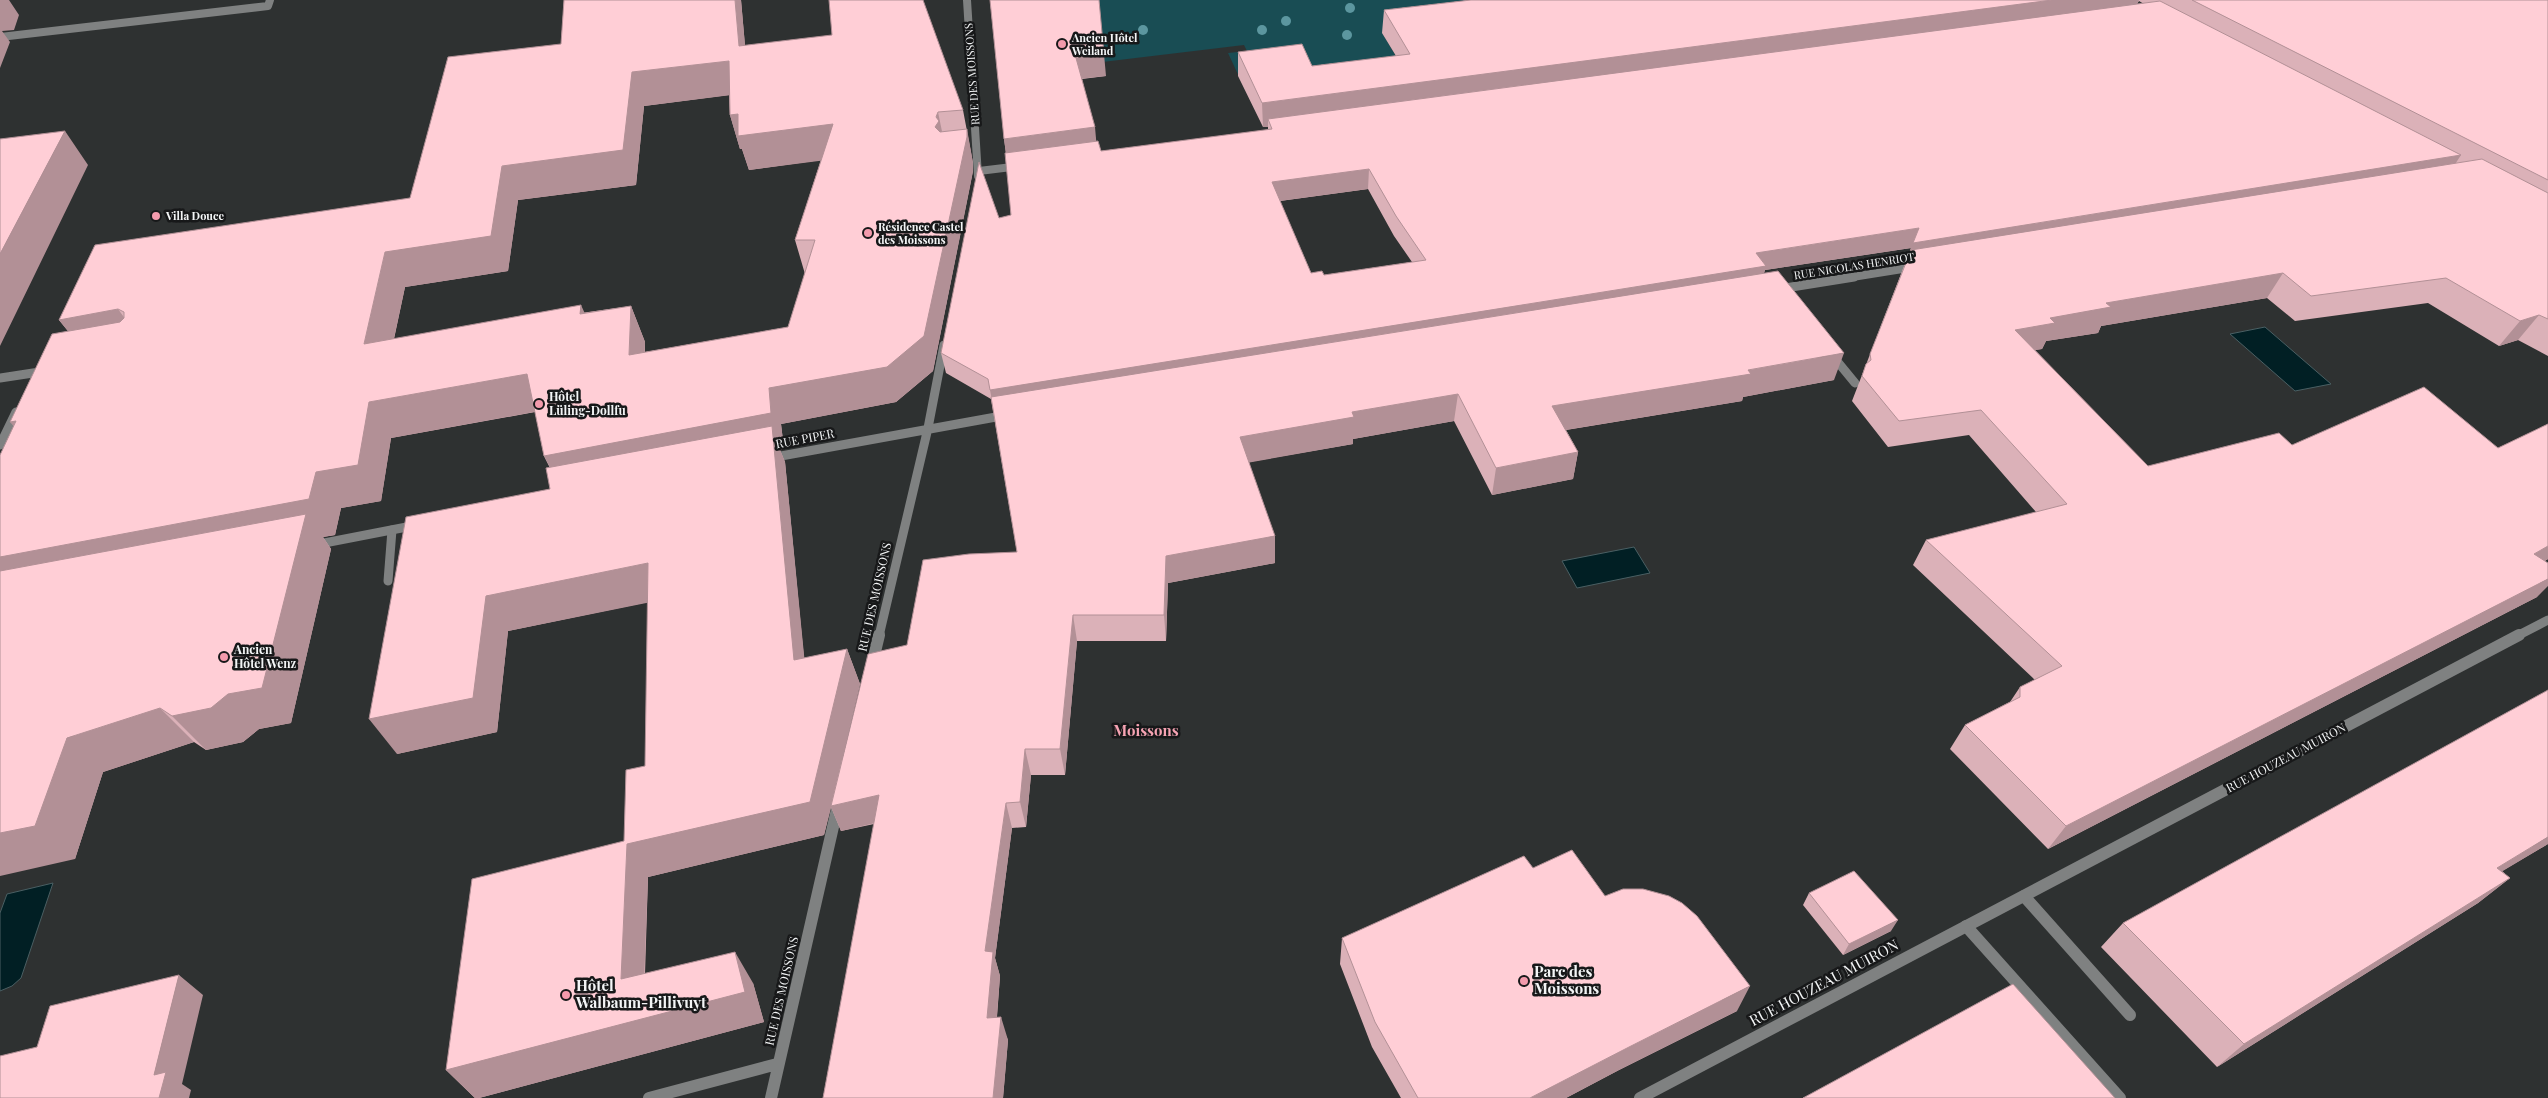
<svg xmlns="http://www.w3.org/2000/svg" width="2548" height="1098" font-family="'Playfair Display',serif">
<style>
.green{fill:#194d54}
.water{fill:#011f24;stroke:#4a5f63}
.lines{fill:none;stroke-linecap:round;stroke-linejoin:round}
.service-far2{stroke:#7f8181;stroke-width:8}
.service-far1{stroke:#7f8181;stroke-width:9}
.service{stroke:#7f8181;stroke-width:12}
.minor-far2{stroke:#7f8181;stroke-width:8}
.minor-far1{stroke:#7f8181;stroke-width:9}
.minor{stroke:#7f8181;stroke-width:12}
.tree{fill:#5c969f}
.wall{fill:#dbb1b8;fill-rule:evenodd}
.shaded-wall{fill:#b29096}
.building{fill:#ffced6;stroke:#b29096;fill-rule:evenodd}
.poi-dot{fill:#f39aac;stroke:#171819;stroke-width:2}
.labels{text-anchor:middle;stroke-width:5;stroke-linejoin:round;paint-order:stroke}
.far-poi-label{font-size:11px;font-weight:bold;fill:#f3f5f6;stroke:#171819;text-anchor:start}
.far-street-label{font-size:11px;fill:#f3f5f6;stroke:#171819}
.poi-label{font-size:12px;font-weight:bold;fill:#f3f5f6;stroke:#171819;text-anchor:start}
.street-label{font-size:12px;fill:#f3f5f6;stroke:#171819}
.quarter-label{font-size:15px;font-weight:bold;fill:#f6a3b3;stroke:#171819}
.near-poi-label{font-size:15px;font-weight:bold;fill:#f3f5f6;stroke:#171819;text-anchor:start}
.near-street-label{font-size:15px;fill:#f3f5f6;stroke:#171819}
</style>
<rect width="100%" height="100%" fill="#2e3131"/>
<path class="green" d="M1086,0H1550L1383,34L1412,84L1287,77L1242,83L1228,53L1247,51L1244,45L1094,63Z"/>
<path class="water" d="M2265,327L2331,384L2295,391L2230,334Z
M1634,547L1650,573L1577,588L1562,561Z
M53,883L21,978L12,986L0,991V913L7,894Z"/>
<g class="lines">
<path class="service-far2" d="M0,37L268,6L270,0"/>
<path class="service-far1" d="M1832,355L1855,383
M0,378L46,371
M0,445L16,412
M388,581L392,530"/>
<path class="service" d="M2024,896L2130,1015
M1966,926L2120,1098"/>
<path class="minor-far2" d="M967,0L978,176
M979,171L1020,166
M1846,278L1915,267"/>
<path class="minor-far1" d="M1779,289L1854,277
M770,458L1007,415
M314,545L417,525
M879,636L928,428L944,345
M2517,636L2548,620"/>
<path class="minor" d="M872,664L879,635
M649,1098L777,1064
M771,1098L838,805
M1640,1098L2519,635"/>
</g>
<g class="tree">
<circle cx="1350" cy="8" r="5"/>
<circle cx="1286" cy="21" r="5"/>
<circle cx="1143" cy="30" r="5"/>
<circle cx="1262" cy="30" r="5"/>
<circle cx="1347" cy="35" r="5"/>
</g>
<path class="wall" d="M564,0H741L745,46L963,110L973,163V171L933,371L896,402L781,424L784,449L780,450L785,462L804,658L847,649L860,684L842,760L907,645L1017,552L991,399L946,373L941,353L999,218L1011,215L1006,153L1004,139L990,0L1106,76L1082,79L1096,141L1101,151L1268,130V127H1263L1238,76V52L1312,66L1396,56L1382,33L1384,10L1471,0H2548V356L2518,340L2499,346L2428,303L2295,321L2267,298L2101,326L2098,333L2046,341L2042,349L2035,350L2148,466L2292,445L2498,448L2548,424V559L2545,561L2537,597L2048,849L1950,749L1965,725L2010,702L2020,687L2035,680L1913,565L1926,540L2036,512L1969,435L1888,447L1852,401L1911,248L1765,270L1764,273L1834,380L1743,397L1742,401L1566,430L1578,452L1573,479L1492,495L1454,421L1353,439V444L1249,462L1275,563L1168,583L1166,641H1077L1065,775H1031L1026,827L1012,828L995,958L1000,976L997,1017L1008,1040L1003,1098H823L874,824L841,831L831,807L824,835L648,877L645,974L753,983L764,1022L479,1098H475L446,1070L624,841L645,766L648,602L508,631L497,732L397,754L550,489V468L544,456L535,412L391,438L381,501L341,508L335,535L323,537L331,549L291,723L259,729L243,742L206,750L194,742L103,772L75,859L68,331L59,320L410,198L561,44ZM2139,1L2144,4H2137ZM729,95L730,115L740,149H742L749,170L821,160L795,240L805,274L788,327L645,352V342L631,306L394,339L405,287L508,271L518,200L636,185L644,106ZM1368,189L1394,236L1412,262L1324,275L1311,273L1280,201Z
M2548,844L2502,871L2510,878L2478,903L2217,1067L2101,947L2123,923Z
M1533,868L1737,1011L1619,1070L1566,1098H1401L1372,1047L1340,964L1342,938Z
M1809,893L1891,931L1843,955L1803,905Z"/>
<path class="shaded-wall" d="M0,0H9L19,15L14,30L2,31L10,42L0,68Z
M735,0H741L748,79L739,46Z
M2052,0H2139L2134,11L1268,119V127H1263L1262,103Z
M1104,54L1106,76L1078,79L1076,58Z
M729,61L739,94L644,106L636,185L518,200L508,271L405,287L385,380L364,344L385,252L632,72Z
M938,112L945,146L935,127L936,117Z
M738,114L833,124L842,158L749,170L742,149H740L730,115Z
M1095,127L1097,150L1007,162L1004,139Z
M967,129L973,163V171L933,371L896,402L781,424L784,449L780,450L785,462L808,695L562,491L544,456L769,388Z
M65,131L88,165L0,346V254Z
M2461,155L2448,175L1905,263L1913,243Z
M1369,169L1368,189L1272,202V182Z
M1919,228L1911,248L1765,270L1760,286L994,411L990,390L1756,253Z
M2283,273L2267,298L2101,326L2098,333L2046,341L2042,349L2003,355L2015,330L2050,318L2106,303Z
M581,305L597,340L580,314Z
M631,306L645,342L644,391L629,355Z
M118,309L144,345L87,355L59,320Z
M2539,315L2518,340L2499,346L2520,321Z
M1844,353L1834,380L1743,397L1742,401L1547,433L1552,406Z
M527,374L545,410L391,438L381,501L341,508L335,535L323,537L331,549L291,723L259,729L243,742L206,750L172,716L0,599V557L316,472L369,402Z
M1458,394L1454,421L1353,439V444L1241,464L1240,437L1352,412Z
M16,421L41,458L10,422Z
M1578,452L1573,479L1492,495L1496,468Z
M1275,536V563L1168,583L1166,641L1164,615L1166,556Z
M2548,546V559L2510,579L2534,554Z
M648,563L666,599L508,631L497,732L397,754L369,719L486,596Z
M2548,579V586L2537,597L2048,849L2066,826Z
M1073,615L1077,641L1065,775L1060,749Z
M847,649L860,684L831,806L879,795L888,820L841,831L831,807L824,835L648,877L643,1010L621,979L627,844Z
M160,708L194,742L103,772L75,859L0,876V833L67,738Z
M1025,749L1031,775L1026,827L1020,802Z
M1006,803L1012,828L995,958L1000,976L995,1040L987,1018L985,951Z
M2548,837V844L2466,893L2497,868Z
M2510,878L2478,903L2217,1067L2244,1044Z
M1898,920L1891,931L1843,955L1849,944Z
M735,952L753,983L764,1022L479,1098H475L446,1070Z
M179,975L203,995L182,1084L191,1090L189,1098H159L154,1075Z
M1750,986L1737,1011L1619,1070L1566,1098H1530L1629,1047Z
M1001,1017L1008,1040L1003,1098H993Z"/>
<path class="building" d="M564,0H735L739,46L832,35L829,0H923L963,110L938,112L936,117L939,121L935,127L940,132L967,129V137L924,336L887,367L769,388L771,413L544,456L527,374L369,402L358,465L316,472L309,499L0,557V455L16,421L10,422L52,334L120,322L124,318V312L118,309L59,320L95,245L410,198L448,57L561,44ZM729,61L730,115L738,114V136L833,124L795,240H815L788,327L629,355L631,306L580,314L581,305L364,344L385,252L491,236L502,166L623,150L632,72Z
M990,0H1099L1104,54L1076,58L1095,127L1004,139Z
M1471,0H2052L1262,103L1238,52L1302,44L1312,66L1410,54L1384,10Z
M2192,0H2548V180Z
M2160,1L2461,155L1913,243L1919,228L1756,253L1766,266L990,390L988,379L941,353L979,162L999,218L1011,215L1005,153L1098,141L1101,151L1272,129L1268,119ZM1369,169L1396,216L1426,260L1324,275L1322,271L1311,273L1272,182Z
M65,131L0,254V139Z
M2482,159L2548,193V319L2539,315L2520,321L2446,278L2311,296L2283,273L2106,303L2111,307L2050,318L2055,323L2015,330L2148,466L2279,433L2292,445L2424,387L2498,448L2548,424V546L2534,554L2548,563V579L2066,826L1965,725L2020,697V687L2062,666L1926,540L2067,504L1981,410L1899,421L1862,376L1866,364L1871,360L1870,354L1911,250Z
M1778,271L1844,353L1748,370L1751,374L1552,406L1578,452L1496,468L1458,394L1352,412L1354,417L1240,437L1275,536L1166,556L1164,615H1073L1060,749H1025L1020,802L1006,803L985,951L993,952L987,1018L1001,1017L993,1098H823L879,795L831,806L868,654L907,645L923,560L969,554L1017,552L991,397Z
M772,426L794,660L847,649L810,802L627,844L621,979L735,952L745,992L446,1070L472,879L624,841L626,770L645,766L648,563L486,596L473,698L369,719L406,517L550,489L546,468Z
M306,514L262,688L228,694L211,708L172,716L160,708L67,738L35,826L0,833V571Z
M2548,690V837L2497,868L2510,878L2244,1044L2123,923Z
M1572,850L1605,896L1623,889H1643L1669,896L1682,903L1697,916L1750,986L1629,1047L1530,1098H1418L1375,1022L1342,938L1524,856L1533,868Z
M1854,871L1898,920L1849,944L1809,893Z
M179,975L154,1075L166,1072L159,1098H0V1056L37,1047L50,1006Z
M2013,984L2115,1098H1803Z"/>
<g class="poi-dot">
<circle cx="1062" cy="44" r="5"/>
<circle cx="156" cy="216" r="5"/>
<circle cx="868" cy="233" r="5"/>
<circle cx="539" cy="404" r="5"/>
<circle cx="224" cy="657" r="5"/>
<circle cx="1524" cy="981" r="5"/>
<circle cx="566" cy="995" r="5"/>
</g>
<g class="labels">
<g class="far-poi-label">
<text x="1072" y="42">Ancien Hôtel<tspan x="1072" dy="13">Weiland</tspan></text>
<text x="166" y="220">Villa Douce</text>
<text x="878" y="231">Résidence Castel<tspan x="878" dy="13">des Moissons</tspan></text>
</g>
<g class="far-street-label">
<text transform="translate(972 74) rotate(-94)" y="4">RUE DES MOISSONS</text>
<text transform="translate(1854 266) rotate(-9)" y="4">RUE NICOLAS HENRIOT</text>
</g>
<g class="poi-label">
<text x="549" y="401">Hôtel<tspan x="549" dy="14">Lüling-Dollfu</tspan></text>
<text x="234" y="654">Ancien<tspan x="234" dy="14">Hôtel Wenz</tspan></text>
</g>
<g class="street-label">
<text transform="translate(805 439) rotate(-11)" y="4">RUE PIPER</text>
<text transform="translate(875 597) rotate(-77)" y="4">RUE DES MOISSONS</text>
<text transform="translate(2286 758) rotate(-28)" y="4">RUE HOUZEAU MUIRON</text>
<text transform="translate(782 991) rotate(-77)" y="4">RUE DES MOISSONS</text>
</g>
<g class="quarter-label">
<text x="1146" y="736">Moissons</text>
</g>
<g class="near-poi-label">
<text x="1534" y="977">Parc des<tspan x="1534" dy="17">Moissons</tspan></text>
<text x="576" y="991">Hôtel<tspan x="576" dy="17">Walbaum-Pillivuyt</tspan></text>
</g>
<g class="near-street-label">
<text transform="translate(1824 983) rotate(-28)" y="5">RUE HOUZEAU MUIRON</text>
</g>
</g>
</svg>
